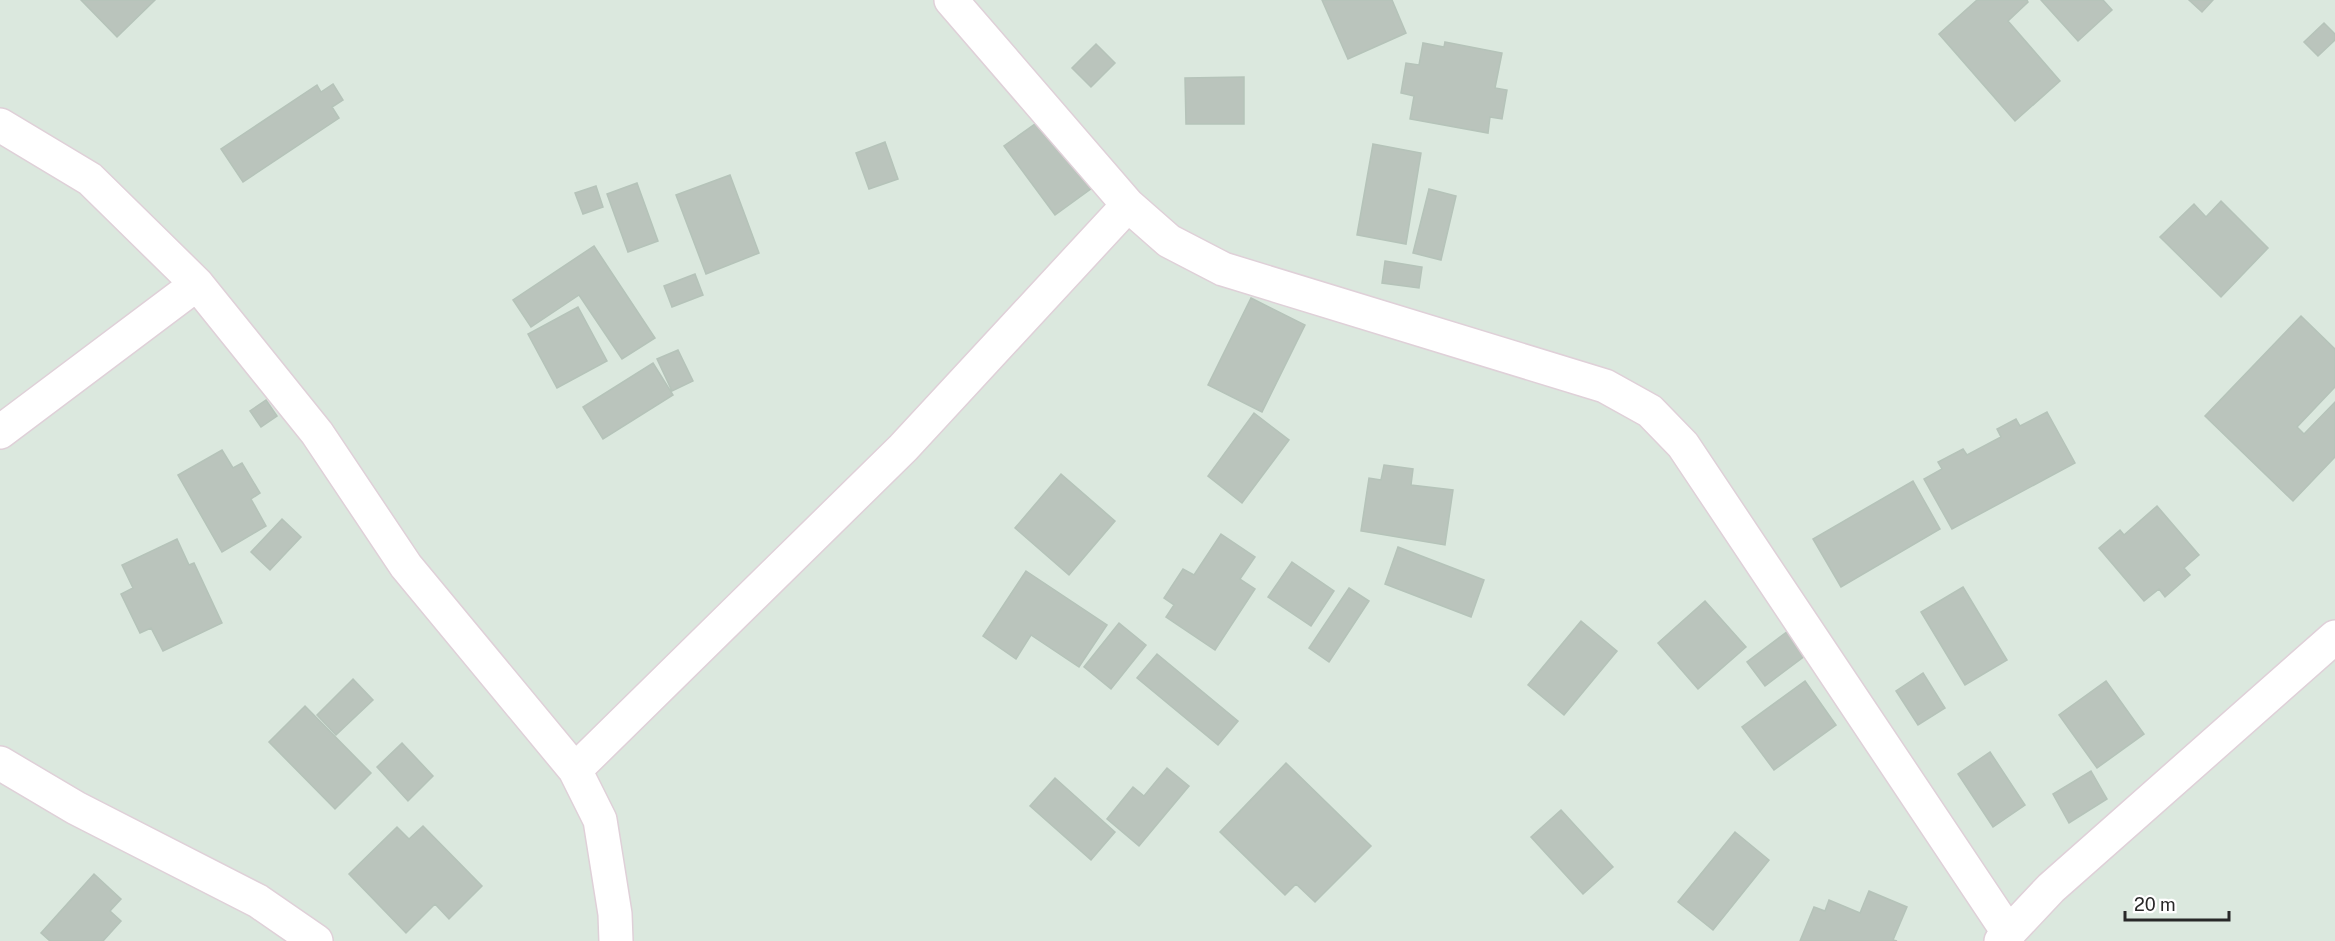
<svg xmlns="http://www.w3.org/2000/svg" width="2335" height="941" font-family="'Public Sans',sans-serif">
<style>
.building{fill:#bac4bc;stroke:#b5c3b9;stroke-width:1.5}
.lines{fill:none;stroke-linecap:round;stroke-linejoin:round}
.minor-casing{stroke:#dfd0d8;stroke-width:36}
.minor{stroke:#fff;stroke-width:33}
</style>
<rect width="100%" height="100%" fill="#dbe8de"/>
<path class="building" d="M81,0H155L117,37Z
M1322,0H1392L1406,33L1348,59Z
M1977,0H2027L2028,2L2008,21L2060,81L2015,121L1939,34Z
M2041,0H2103L2112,10L2078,41Z
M2189,0H2213L2202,12Z
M2324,23L2335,34V40L2318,56L2304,42Z
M1445,42L1502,53L1495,88L1507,90L1502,119L1490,117L1488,133L1410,119L1414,96L1401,93L1406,63L1419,65L1423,43L1444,47Z
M1096,44L1115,63L1091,87L1072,68Z
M1244,77V124H1186L1185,78Z
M333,84L343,100L332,107L339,118L243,182L221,149L317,85L321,92Z
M1042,119L1092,188L1055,215L1004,146Z
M885,142L898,179L869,189L856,153Z
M1373,144L1421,153L1406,244L1357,235Z
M730,175L759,253L706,274L676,195Z
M637,183L658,241L628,252L607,194Z
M596,186L603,207L583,214L575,193Z
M1429,189L1456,196L1441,260L1413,253Z
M2221,201L2268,248L2221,297L2160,237L2194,204L2206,217Z
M594,246L655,338L622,359L579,295L531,327L513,300Z
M1385,261L1422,267L1419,288L1382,283Z
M695,274L703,295L672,307L664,286Z
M1251,298L1305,325L1262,412L1208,385Z
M578,307L607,361L557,388L528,334Z
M2301,316L2335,349V387L2297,427L2304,434L2335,402V457L2293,501L2205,416Z
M678,350L693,381L672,391L657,359Z
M653,363L673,395L603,439L583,407Z
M266,400L277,416L261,427L250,411Z
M2047,412L2075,463L1952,529L1924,479L1942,469L1938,462L1963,449L1967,455L2001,437L1997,429L2016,419L2020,426Z
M1254,413L1289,440L1242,503L1208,476Z
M222,450L233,468L242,463L260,493L251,499L266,526L222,552L178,475Z
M1384,465L1413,469L1411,485L1453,490L1445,545L1361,531L1369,478L1381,480Z
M1061,474L1115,521L1069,575L1015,528Z
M1913,481L1940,529L1841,587L1813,539Z
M2157,506L2199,555L2184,568L2190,575L2165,597L2159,589L2144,601L2099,548L2120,530L2124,535Z
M282,519L301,537L270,570L251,552Z
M1221,534L1255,557L1240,579L1255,589L1215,650L1166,617L1174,605L1164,598L1183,569L1194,575Z
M177,539L189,565L194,563L222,623L163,651L151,628L140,633L121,594L133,588L122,565Z
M1398,547L1484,580L1471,617L1385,584Z
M1292,562L1334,591L1311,626L1268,597Z
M1026,571L1107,625L1079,667L1031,635L1016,659L983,636Z
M1963,587L2007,660L1965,685L1921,612Z
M1349,588L1369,601L1329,662L1309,648Z
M1705,601L1746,647L1698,689L1658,643Z
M1581,621L1617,651L1564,715L1528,685Z
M1119,623L1146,645L1111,689L1084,667Z
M1788,631L1806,655L1765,686L1747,662Z
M1157,654L1238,721L1218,745L1137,678Z
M1923,673L1945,708L1918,725L1896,691Z
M353,679L373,700L336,735L317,715Z
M1805,681L1836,725L1774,770L1742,727Z
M2106,681L2144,734L2097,768L2059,715Z
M305,706L371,773L335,809L269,742Z
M402,743L433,776L408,801L377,767Z
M1990,752L2025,805L1993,827L1958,774Z
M1286,763L1371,846L1315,902L1296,884L1285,895L1220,832Z
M1167,768L1189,786L1139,846L1107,819L1133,787L1144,796Z
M2091,771L2107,799L2069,823L2053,794Z
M1055,778L1115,832L1091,860L1030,806Z
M1561,810L1613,867L1583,894L1531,837Z
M423,826L482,886L449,919L435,904L406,933L349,874L397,827L409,839Z
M1735,832L1769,860L1713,930L1678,902Z
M94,874L121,899L110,911L121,921L103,941H50L41,933Z
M1869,891L1907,907L1893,940L1897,941H1800L1814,907L1825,911L1829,900L1860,913Z"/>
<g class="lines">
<g class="minor-casing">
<path id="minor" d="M951,0L1128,205L1169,241L1223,269L1605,386L1650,411L1683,445L2008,932
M0,125L90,179L197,284L317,433L406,566L575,770L600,820L615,914L616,941
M0,432L197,284
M0,763L76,808L258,901L316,941
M575,770L903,448L1128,205
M2001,941L2051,888L2335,637"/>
</g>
<use href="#minor" class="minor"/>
</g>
<path d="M2125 911v9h104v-9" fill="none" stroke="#282828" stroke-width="3"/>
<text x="2134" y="911" font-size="18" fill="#282828" stroke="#ffffff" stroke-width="4.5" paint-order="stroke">20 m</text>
</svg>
